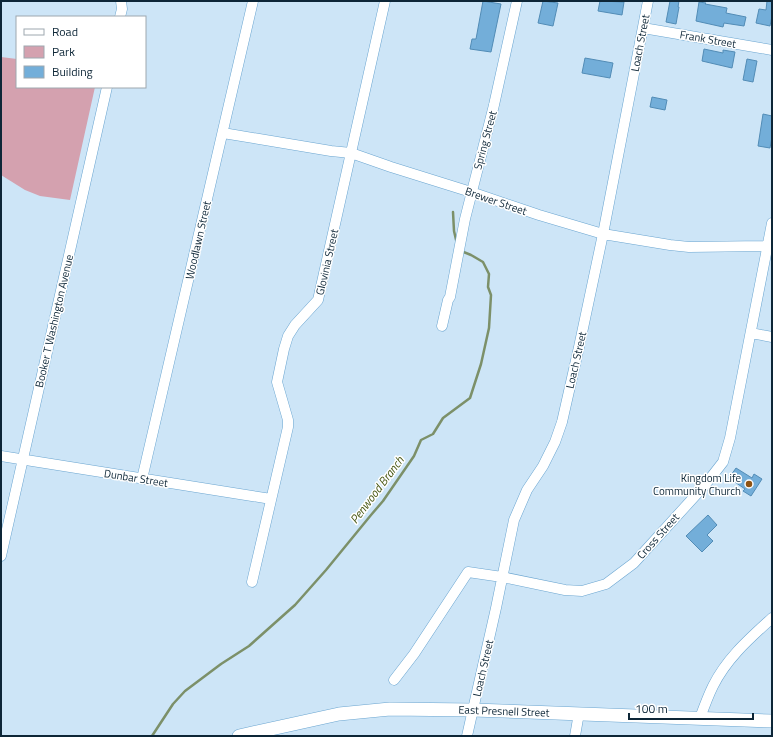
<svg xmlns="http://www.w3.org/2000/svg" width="773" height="737" font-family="'Titillium Web',sans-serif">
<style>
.green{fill:#d4a1af}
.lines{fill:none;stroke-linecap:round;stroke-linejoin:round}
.stream{stroke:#7c9069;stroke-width:2.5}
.building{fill:#73aed9;stroke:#528cb6}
.minor-casing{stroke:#6aa5d0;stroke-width:11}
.major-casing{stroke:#6aa5d0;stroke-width:14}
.minor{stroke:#fff;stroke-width:10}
.major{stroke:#fff;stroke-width:13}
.poi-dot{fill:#8f5312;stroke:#fff;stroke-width:1.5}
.labels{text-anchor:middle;stroke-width:3;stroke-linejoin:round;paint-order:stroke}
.street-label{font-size:11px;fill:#0d2637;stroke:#fff}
.poi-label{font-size:11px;fill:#0d2637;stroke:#fff;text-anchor:end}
.water-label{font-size:12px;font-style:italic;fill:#4a5916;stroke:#fff}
</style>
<rect width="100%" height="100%" fill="#cde5f7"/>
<path class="green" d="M1,57L17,59V87H95L70,200L40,196L25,190L1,175Z"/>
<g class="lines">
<path class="stream" d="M453,212L454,231L457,244
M152,736L173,704L185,691L221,664L249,646L295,605L326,570L371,515L383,501L414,456L421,440L433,434L443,418L470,398L481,364L489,328L491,295L488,287L489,274L483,262L471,255L461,251"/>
</g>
<path class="building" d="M483,1L501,4L491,52L470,49L472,39H476Z
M543,1L558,3L553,26L538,23Z
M600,1L624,2L622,15L598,11Z
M670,1H679L678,7H679L676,24L666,22Z
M767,1H772V16L770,26L756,23L759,9L766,10Z
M699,2L706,3L705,4L727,8L726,13L746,17L744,26L724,23L723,27L696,21Z
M704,49L723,53V50L735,52L732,68L702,61Z
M585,58L613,63L610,78L582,73Z
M747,59L757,61L753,82L743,80Z
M652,97L667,100L665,110L650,107Z
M763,114L772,116V137L770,148L758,146Z
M736,468L752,478L754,474L762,479L751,496L743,491L745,489L729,478Z
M708,515L717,525L707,535L713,541L702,552L686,536Z"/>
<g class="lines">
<g class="minor-casing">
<path id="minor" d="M120,17L122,9L121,1
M643,28L772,50
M223,133L331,151L351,153L391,167L471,192L539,215L603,234L670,245L689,247L772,246
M442,326L448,300L450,297L465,219L494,105L517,1
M751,333L772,337
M1,456L271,499
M142,479L253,1
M1,556L107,87
M252,582L288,427V420L277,382L284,349L288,336L295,325L318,300L385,1
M394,680L414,654L468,572L502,577L565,590L582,591L606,584L634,563L705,485L723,462L730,438L772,223
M700,718C704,707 708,696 713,686C727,658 749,639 772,618
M467,736L496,608L514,520L527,490L543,466L555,442L562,422L579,347L603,234L648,1
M575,736L579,713"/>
</g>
<g class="major-casing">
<path id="major" d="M239,736L339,714L390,709L473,710L772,721"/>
</g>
<use href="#minor" class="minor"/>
<use href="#major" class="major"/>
</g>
<circle class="poi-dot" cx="749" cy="484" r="4"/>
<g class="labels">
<g class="street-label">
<text transform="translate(708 39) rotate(10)" y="4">Frank Street</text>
<text transform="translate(640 43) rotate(-79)" y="4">Loach Street</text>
<text transform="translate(485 140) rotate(-75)" y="4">Spring Street</text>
<text transform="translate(496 201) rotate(19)" y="4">Brewer Street</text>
<text transform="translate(198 240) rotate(-77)" y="4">Woodlawn Street</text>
<text transform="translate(327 262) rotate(-77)" y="4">Glovinia Street</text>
<text transform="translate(54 321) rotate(-77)" y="4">Booker T Washington Avenue</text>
<text transform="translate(576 360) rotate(-77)" y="4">Loach Street</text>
<text transform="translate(136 478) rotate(9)" y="4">Dunbar Street</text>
<text transform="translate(658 536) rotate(-48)" y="4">Cross Street</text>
<text transform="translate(483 668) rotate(-77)" y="4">Loach Street</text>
<text transform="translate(504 711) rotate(2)" y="4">East Presnell Street</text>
</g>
<g class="poi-label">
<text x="741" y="482">Kingdom Life<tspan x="741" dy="13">Community Church</tspan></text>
</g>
<g class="water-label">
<text transform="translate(377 490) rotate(-53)" y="4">Penwood Branch</text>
</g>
</g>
<rect width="773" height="737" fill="none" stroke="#0d2637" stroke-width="4"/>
<rect x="16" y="16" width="130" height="72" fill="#ffffff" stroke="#9ea8af"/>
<rect x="24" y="29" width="20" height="6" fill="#ffffff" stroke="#9ea8af"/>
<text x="52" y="36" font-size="12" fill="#0d2637">Road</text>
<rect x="24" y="46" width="20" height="12" fill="#d4a1af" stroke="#9ea8af"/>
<text x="52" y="56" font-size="12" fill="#0d2637">Park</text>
<rect x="24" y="66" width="20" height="12" fill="#73aed9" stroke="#9ea8af"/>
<text x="52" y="76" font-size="12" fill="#0d2637">Building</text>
<path d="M629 713v6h124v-6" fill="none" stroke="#0d2637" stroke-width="2"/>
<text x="635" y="713" font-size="12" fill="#0d2637" stroke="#ffffff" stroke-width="3" paint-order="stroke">100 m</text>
</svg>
